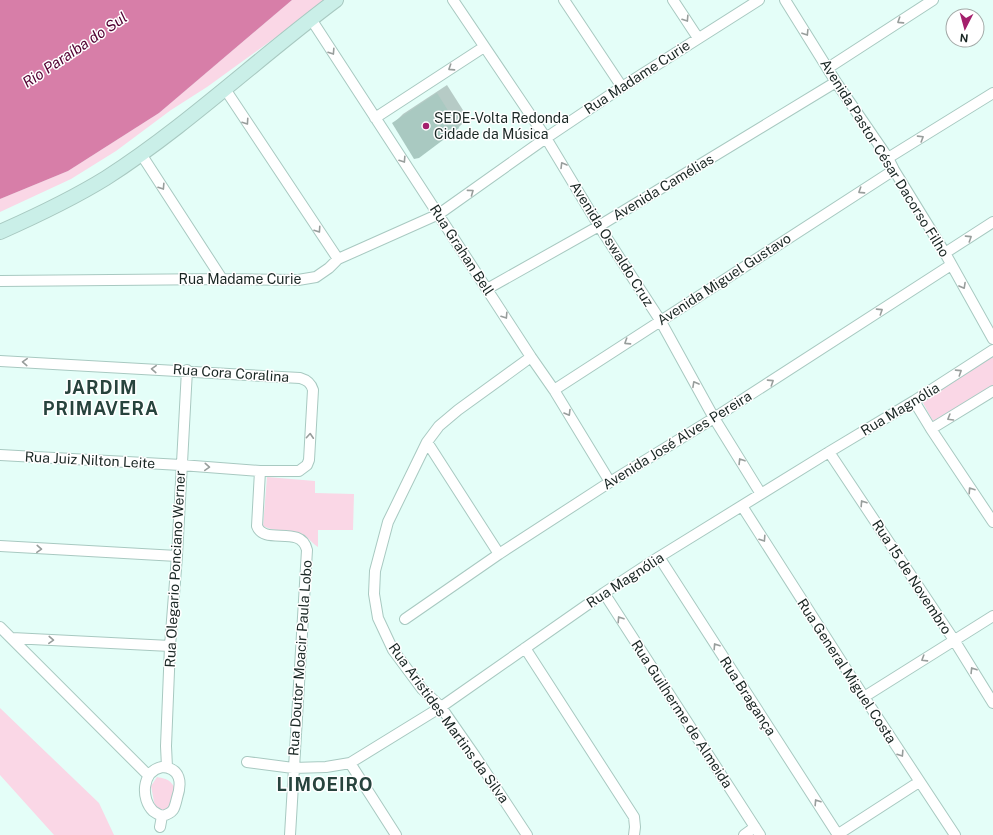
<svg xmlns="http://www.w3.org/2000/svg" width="993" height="835" font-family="'Public Sans',sans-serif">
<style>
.green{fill:#fad7e6}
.water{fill:#d77ea8}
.shadow{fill:#0003}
.building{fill:#a9c9c1}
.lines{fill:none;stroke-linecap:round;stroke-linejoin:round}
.street-casing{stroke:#a8c9c1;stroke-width:12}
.secondary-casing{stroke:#a8c9c1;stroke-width:16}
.street{stroke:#fff;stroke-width:10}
.secondary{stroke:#caefe8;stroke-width:14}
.oneway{stroke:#989e9c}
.poi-dot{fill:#a41f6c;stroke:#fff;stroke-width:1.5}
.labels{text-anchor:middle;stroke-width:3;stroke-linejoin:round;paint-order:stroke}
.street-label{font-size:14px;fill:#1a2724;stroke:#fff}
.poi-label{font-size:14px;fill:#1a2724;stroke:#fff;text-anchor:start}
.water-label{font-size:15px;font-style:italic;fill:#520032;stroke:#fff}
.district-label{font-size:18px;font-weight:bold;letter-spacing:1px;fill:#27433d;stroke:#fff}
</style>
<rect width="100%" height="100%" fill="#e4fef8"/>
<path class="green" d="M292,0H327L207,87L171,110L116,151L71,179L0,212V199L68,171L159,113Z
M993,355V388L934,423L922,401Z
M267,477L315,481V493L354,494L353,530H318V547C313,544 308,537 303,535C290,528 275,533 263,526Z
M0,708L99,803L114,835H54L0,775Z
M157,777C169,779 171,781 177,791L171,809L162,811L155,807L151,786Z"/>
<path class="water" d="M0,0H292L159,113L68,171L0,199Z"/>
<path class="shadow" d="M447,85L468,118L459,127L419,157L393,124L403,114Z"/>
<path class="building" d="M437,93L459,128L419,158L414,159L392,123Z"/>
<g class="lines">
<g class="street-casing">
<path id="street" d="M453,0L546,138L599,226L660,320L714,418L761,494
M564,0L622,87
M673,0L698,38
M785,0L836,82L888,158L894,170L945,253L993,339
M311,19L531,357L554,390L610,482
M828,68L933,0
M225,89L338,259
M375,118L484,47
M141,154L222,279
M888,158L993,93
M945,253L993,222
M0,281L222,279L298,280L316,277L329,268L338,259L439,214L546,138L622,87L759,0
M487,289L599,226L836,82
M0,361L300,378C307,380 311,383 313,390L309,460L307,465L299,471H260L181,465L0,455
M554,390L894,170
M914,401L931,429L993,522
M931,429L993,391
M427,442L499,554
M829,452L954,640L993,703
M260,471L257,526C264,546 301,524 307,550L290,835
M742,506L864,697L955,835
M0,546L177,556
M659,557L838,835
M604,593L760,835
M405,619L499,554L610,482L714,418L951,265
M0,627L148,775
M12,638L170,646
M525,648L634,817L635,827L634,835
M864,697L993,616
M247,762L293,768L326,767L350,763L441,707L604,593L659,557L829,452L914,401L993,350
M350,763L396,835
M162,767C181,768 182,783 177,798C176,802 175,807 173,810C170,814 166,815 162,816C159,815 156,813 153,811C141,800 141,771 162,767Z
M167,767L166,746L170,646L177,556L187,370
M160,827L162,816
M527,835L475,756L441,707L422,689L393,650L378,618L374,594L375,571L388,522L427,442L439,426L458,410L531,357
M744,835L755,827
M837,835L919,782"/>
</g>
<g class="secondary-casing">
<path id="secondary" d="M0,232C36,216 72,199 106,178C187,126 258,58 336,0"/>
</g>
<use href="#street" class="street"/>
<use href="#secondary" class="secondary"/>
</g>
<defs><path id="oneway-chevron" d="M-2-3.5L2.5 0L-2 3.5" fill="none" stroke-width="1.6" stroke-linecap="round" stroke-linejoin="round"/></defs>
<g class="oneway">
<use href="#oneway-chevron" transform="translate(686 19) rotate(57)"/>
<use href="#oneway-chevron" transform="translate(900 21) rotate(147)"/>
<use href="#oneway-chevron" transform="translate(806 33) rotate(58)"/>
<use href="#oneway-chevron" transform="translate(332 52) rotate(57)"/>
<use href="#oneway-chevron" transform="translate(451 68) rotate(147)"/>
<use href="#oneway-chevron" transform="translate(246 122) rotate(56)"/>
<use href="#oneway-chevron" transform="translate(921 138) rotate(-32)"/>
<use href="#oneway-chevron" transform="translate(403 160) rotate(57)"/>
<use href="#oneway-chevron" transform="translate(563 165) rotate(-121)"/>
<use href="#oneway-chevron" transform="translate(162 187) rotate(57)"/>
<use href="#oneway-chevron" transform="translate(861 191) rotate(147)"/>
<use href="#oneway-chevron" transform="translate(471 192) rotate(-36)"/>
<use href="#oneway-chevron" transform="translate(318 230) rotate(56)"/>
<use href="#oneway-chevron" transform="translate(969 238) rotate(-33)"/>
<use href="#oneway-chevron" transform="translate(963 286) rotate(61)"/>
<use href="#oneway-chevron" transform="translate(880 311) rotate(-33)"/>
<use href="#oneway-chevron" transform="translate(505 316) rotate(57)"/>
<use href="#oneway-chevron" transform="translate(627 342) rotate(147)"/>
<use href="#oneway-chevron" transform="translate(25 362) rotate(-177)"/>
<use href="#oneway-chevron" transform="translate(154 369) rotate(-177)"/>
<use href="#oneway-chevron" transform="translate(959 372) rotate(-33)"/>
<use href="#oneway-chevron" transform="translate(771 382) rotate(-33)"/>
<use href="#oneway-chevron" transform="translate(695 384) rotate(-119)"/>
<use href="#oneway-chevron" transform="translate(568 413) rotate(59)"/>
<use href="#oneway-chevron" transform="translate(950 418) rotate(149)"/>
<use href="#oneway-chevron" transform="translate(310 436) rotate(-86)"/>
<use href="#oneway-chevron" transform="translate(741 461) rotate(-122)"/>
<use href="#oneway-chevron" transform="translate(207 467) rotate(4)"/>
<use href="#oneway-chevron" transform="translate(971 490) rotate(-124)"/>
<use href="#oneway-chevron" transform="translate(863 503) rotate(-123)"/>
<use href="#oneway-chevron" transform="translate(763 539) rotate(57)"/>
<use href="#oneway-chevron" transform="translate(39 549) rotate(3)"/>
<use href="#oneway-chevron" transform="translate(620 619) rotate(-123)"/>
<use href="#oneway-chevron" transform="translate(51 640) rotate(3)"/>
<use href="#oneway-chevron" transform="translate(716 646) rotate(-123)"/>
<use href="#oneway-chevron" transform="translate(924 659) rotate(148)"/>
<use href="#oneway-chevron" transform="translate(973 670) rotate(-122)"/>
<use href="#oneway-chevron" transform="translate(901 754) rotate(57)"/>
<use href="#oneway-chevron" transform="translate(817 802) rotate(-123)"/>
</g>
<circle class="poi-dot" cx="426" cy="126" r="4"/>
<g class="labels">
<g class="street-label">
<text transform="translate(637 77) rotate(-33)" y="5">Rua Madame Curie</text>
<text transform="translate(885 158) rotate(58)" y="5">Avenida Pastor César Dacorso Filho</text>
<text transform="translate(663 187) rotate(-31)" y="5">Avenida Camélias</text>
<text transform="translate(612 244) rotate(58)" y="5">Avenida Oswaldo Cruz</text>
<text transform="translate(462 250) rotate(57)" y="5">Rua Grahan Bell</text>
<text x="240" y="284">Rua Madame Curie</text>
<text transform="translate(724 279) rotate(-33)" y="5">Avenida Miguel Gustavo</text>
<text transform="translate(231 373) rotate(4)" y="5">Rua Cora Coralina</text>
<text transform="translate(900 409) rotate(-31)" y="5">Rua Magnólia</text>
<text transform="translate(677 440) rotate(-32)" y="5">Avenida José Alves Pereira</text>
<text transform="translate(90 460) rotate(3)" y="5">Rua Juiz Nilton Leite</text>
<text transform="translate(175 569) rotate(-87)" y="5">Rua Olegario Ponciano Werner</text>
<text transform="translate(912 577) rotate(57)" y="5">Rua 15 de Novembro</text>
<text transform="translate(625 580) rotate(-33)" y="5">Rua Magnólia</text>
<text transform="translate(300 658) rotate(-86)" y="5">Rua Doutor Moacir Paula Lobo</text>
<text transform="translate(847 671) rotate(57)" y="5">Rua General Miguel Costa</text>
<text transform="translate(748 696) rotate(57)" y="5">Rua Bragança</text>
<text transform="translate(682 714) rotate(57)" y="5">Rua Guilherme de Almeida</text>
<text transform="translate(449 723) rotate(54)" y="5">Rua Aristides Martins da Silva</text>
</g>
<g class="poi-label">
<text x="434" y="123">SEDE-Volta Redonda<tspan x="434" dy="16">Cidade da Música</tspan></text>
</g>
<g class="water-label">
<text transform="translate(75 50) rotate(-34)" y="5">Rio Paraíba do Sul</text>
</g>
<g class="district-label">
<text x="101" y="394">JARDIM<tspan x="101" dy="21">PRIMAVERA</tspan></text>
<text x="325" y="791">LIMOEIRO</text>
</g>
</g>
<g transform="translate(965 28) rotate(186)"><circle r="19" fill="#ffffff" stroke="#a3a9a7"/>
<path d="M0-3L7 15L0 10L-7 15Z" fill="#a41f6c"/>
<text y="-6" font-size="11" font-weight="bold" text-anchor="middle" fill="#1a2724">N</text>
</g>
</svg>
